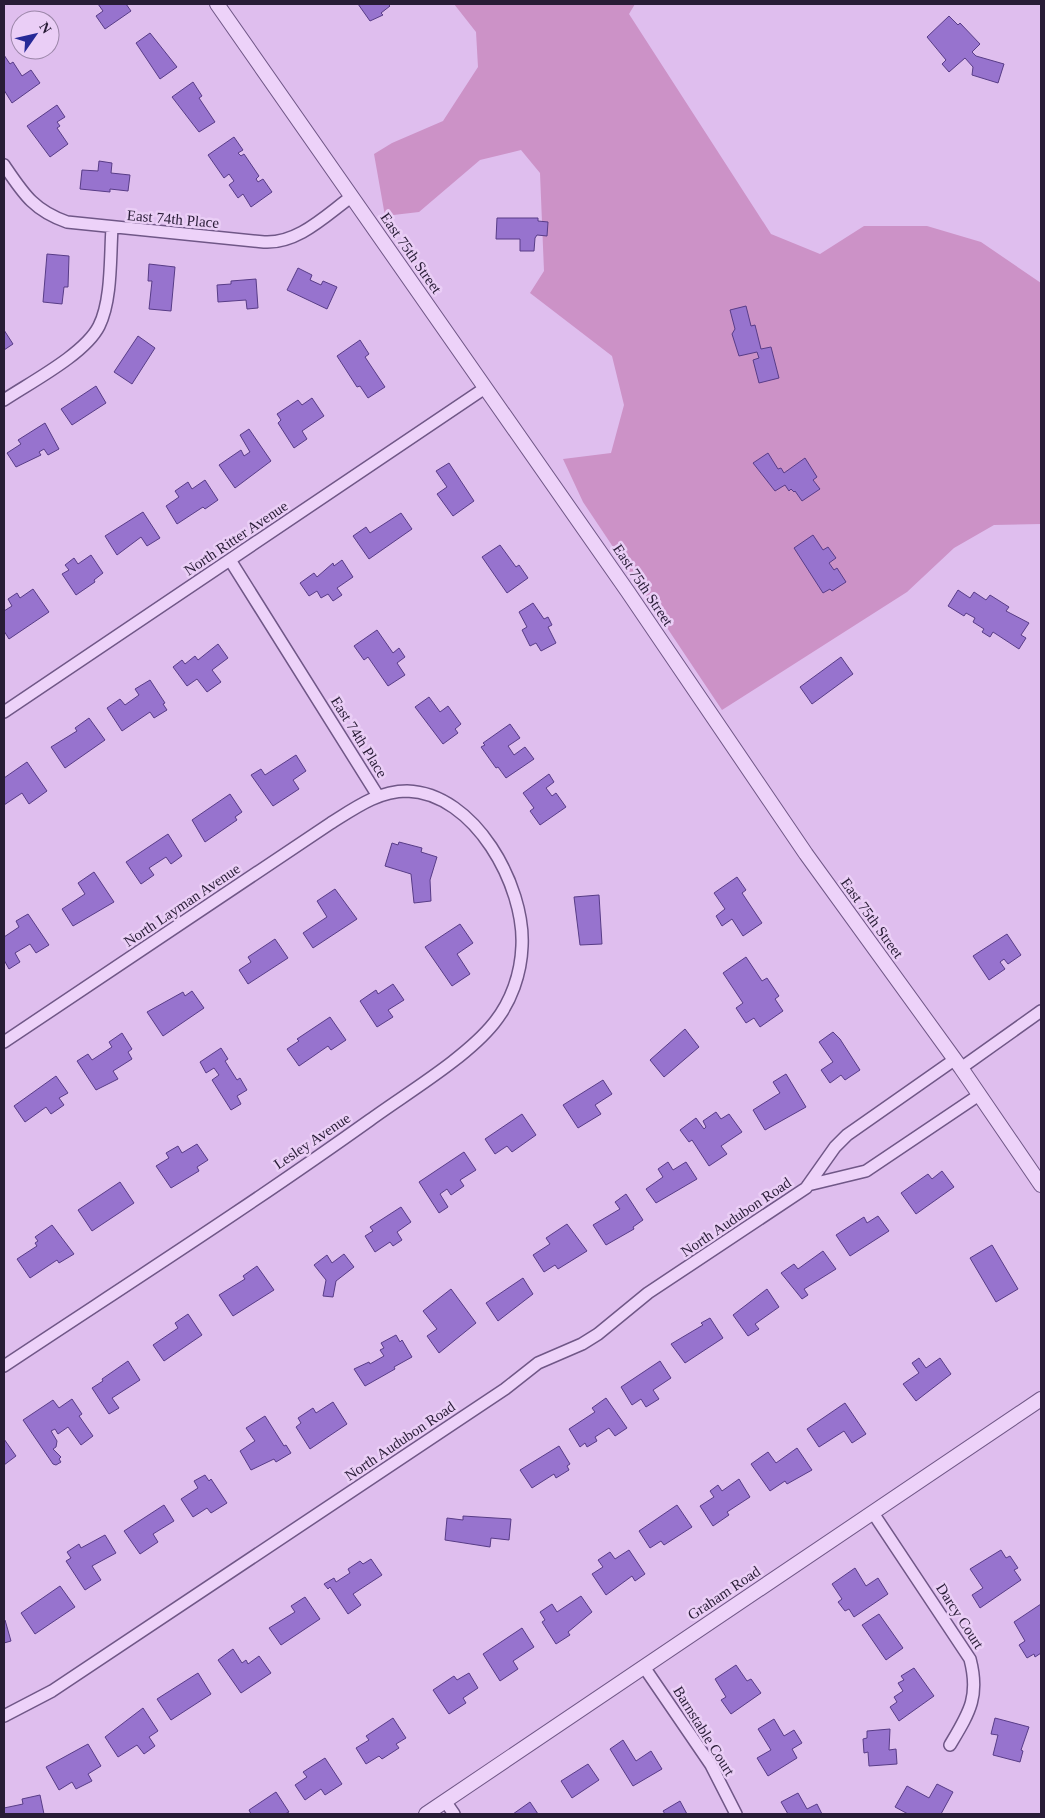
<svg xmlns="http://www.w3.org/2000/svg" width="1045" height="1818" font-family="'Times New Roman',serif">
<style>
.green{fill:#cc92c7}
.building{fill:#9773ce;stroke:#583c87}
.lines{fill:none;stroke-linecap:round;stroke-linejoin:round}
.minor-casing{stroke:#705787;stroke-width:14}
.tertiary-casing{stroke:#705787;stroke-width:16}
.minor{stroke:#edd2f9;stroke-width:11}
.tertiary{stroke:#edd2f9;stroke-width:14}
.labels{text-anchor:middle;stroke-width:5;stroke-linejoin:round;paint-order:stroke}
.street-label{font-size:15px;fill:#281c36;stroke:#eacef6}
</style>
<rect width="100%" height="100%" fill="#dfbeee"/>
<path class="green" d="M454,4H635L629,14L771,234L820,254L864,226H927L981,242L1041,283V524L994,525L954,548L907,592L722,710L583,502L563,459L611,453L624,405L612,356L530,293L544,271L540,173L521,150L480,160L419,212L385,216L374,154L392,143L443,121L478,67L476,32Z"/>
<path class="building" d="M98,4H126L131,11L105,29L96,16L103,11Z
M358,4H388L390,6L381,13L383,15L370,21Z
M949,16L958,25L960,23L980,44L972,52L976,56L1004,64L998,83L972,75L973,67L965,58L949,72L942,64L946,60L927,37Z
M150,33L177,67L160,79L136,43Z
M4,55L10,64L13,62L22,76L31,70L40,83L12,103L4,90Z
M193,82L202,96L199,98L215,122L199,132L172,97Z
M57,105L65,117L57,122L60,126L57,128L68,144L50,157L27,126Z
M234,137L243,150L238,153L241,156L244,154L259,176L256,179L258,182L263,179L272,192L251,207L243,194L238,198L229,185L234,181L229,174L224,178L208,155Z
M99,161L112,163L111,173L130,175L128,191L110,189V192L80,189L82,170L98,171Z
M497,218H538V221L548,222L547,236L537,235L535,238L534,251H520V239H496Z
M47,254L69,256L68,287H64L62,304L43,302Z
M149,264L175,267L171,311L149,309L152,281H148Z
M298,268L312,275L310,280L321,285L323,281L337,287L327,309L287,290Z
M256,279L258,308L247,309L246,300L218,302L217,285L231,284V281Z
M746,306L751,326L755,325L761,349L771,347L779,378L759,383L753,360L759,358L757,352L739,356L732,334L735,329L730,310Z
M4,330L13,344L4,350Z
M138,336L155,348L132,384L114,372Z
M360,340L369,354L365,357L385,387L368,398L360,386L357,387L337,356Z
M96,386L106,403L72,425L61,409Z
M312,398L324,416L302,431L307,439L294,448L278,423L281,420L277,414L298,400L302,405Z
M45,423L59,449L48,455L44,449L39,452L41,455L16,467L7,453L21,444L18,440Z
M249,429L271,461L235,488L219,465L241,450L244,456L250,452L240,435Z
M768,453L778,469L781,468L784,473L805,458L817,477L813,480L820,489L802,501L795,491L794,492L791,489L789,491L785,485L775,491L753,463Z
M449,463L474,501L453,516L437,494L447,487L436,471Z
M205,480L218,500L205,509L203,507L177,524L166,506L179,497L175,491L188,482L192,489Z
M143,512L160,538L147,546L141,537L117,555L105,536Z
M401,513L412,529L369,559L353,536L366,527L370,533Z
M813,535L823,550L828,547L836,558L829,563L834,570L837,568L846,582L832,591L830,589L823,593L794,548Z
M500,545L516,567L519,565L528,578L507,593L482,557Z
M91,555L103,573L94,580L95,582L76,595L62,574L69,570L65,565L74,558L78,564Z
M342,560L353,577L337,588L342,595L333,601L328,594L321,598L317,591L309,596L300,583L314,573L317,577L333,563L334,566Z
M33,589L49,612L9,639L4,631V611L12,606L8,599L17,593L20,598Z
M958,590L970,598L974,592L986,600L990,595L1009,607L1006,611L1029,623L1021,635L1026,638L1019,649L993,632L990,637L982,632L984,629L973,622L975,618L966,613L964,616L948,606Z
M533,603L544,619L548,617L552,625L548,627L556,643L541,651L536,643L530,646L522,630L527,627L519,612Z
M377,630L393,653L399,648L405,657L397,663L405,675L388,686L368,657L364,660L354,646Z
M218,644L228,658L212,670L221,682L207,692L197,679L187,686L173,667L182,660L185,664L195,656L198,660Z
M841,657L853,674L812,704L800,687Z
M150,680L165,703L163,704L167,710L154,718L150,712L122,731L107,708L120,699L125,705L139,695L135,689Z
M429,697L440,712L448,706L461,724L455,729L458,733L443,744L415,707Z
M89,718L105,740L65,768L51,747L77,731L75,728Z
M510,724L520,738L508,746L514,755L525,747L534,759L506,778L498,767L496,768L481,747L485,745L483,743Z
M296,755L306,771L293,780L299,789L273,806L251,775L261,769L265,775Z
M27,762L47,791L29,804L22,793L4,805V778Z
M549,774L554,782L546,788L552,796L556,793L566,807L540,825L530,811L534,808L523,793Z
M230,794L242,812L235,817L237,820L205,842L192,820Z
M168,834L182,856L171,864L166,857L149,868L154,875L141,884L126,862Z
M399,842L422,848L421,852L437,857L430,880L431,901L414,903L411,874L385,866L392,843L398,845Z
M94,872L114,902L73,926L62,909L85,894L78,883Z
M737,877L746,890L742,893L762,923L743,936L732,919L722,926L716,916L725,909L714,893Z
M335,889L357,919L313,948L303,933L327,917L317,901Z
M599,895L602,944L580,945L574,897Z
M28,914L49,945L36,953L30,944L15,953L20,962L9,969L4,960V937L19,927L16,921Z
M460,924L473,943L457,954L470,974L452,986L425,947Z
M1007,934L1021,955L1008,964L1004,959L1000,962L1005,969L989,980L973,956Z
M275,939L288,958L248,984L239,970L251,962L248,957Z
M746,957L762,981L767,978L779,996L775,999L783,1011L760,1027L754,1018L746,1023L736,1008L743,1003L723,973Z
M393,984L404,1000L388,1010L393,1017L377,1027L360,1001L376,990L378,994Z
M192,991L204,1008L163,1036L147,1012L183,992L185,996Z
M330,1017L346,1040L331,1050L328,1046L299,1066L287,1049L299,1041L297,1039Z
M685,1029L699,1047L664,1077L650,1060Z
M833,1032L840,1039L860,1070L845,1080L841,1075L830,1083L821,1070L833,1062L819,1042Z
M122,1033L132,1049L128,1052L132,1059L113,1071L118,1079L96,1090L77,1061L88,1054L92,1060L112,1047L109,1042Z
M221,1048L228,1059L225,1061L237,1080L240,1078L247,1090L237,1096L241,1104L231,1110L212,1080L219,1075L214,1068L206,1073L200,1062Z
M786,1074L806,1107L765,1130L753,1110L780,1093L773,1082Z
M56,1076L68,1093L59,1098L64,1105L51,1114L46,1107L25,1122L14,1106Z
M603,1080L612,1094L595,1105L601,1114L578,1128L563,1105Z
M716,1112L721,1119L729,1114L742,1132L721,1146L727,1154L709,1166L692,1140L689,1142L680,1130L696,1118L704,1129L706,1127L703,1121Z
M522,1114L536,1135L512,1152L507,1146L495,1154L485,1139Z
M197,1144L208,1160L197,1167L199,1171L171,1188L156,1166L169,1158L166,1153L178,1146L182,1153Z
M464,1152L476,1170L460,1180L464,1186L451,1195L447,1189L440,1194L448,1207L439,1213L419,1182Z
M668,1162L673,1170L686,1162L697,1179L656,1203L646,1189L663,1177L658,1169Z
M942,1171L954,1187L916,1214L901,1193L928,1174L932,1179Z
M120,1182L134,1203L92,1231L78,1210Z
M626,1194L643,1220L633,1227L634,1229L606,1245L593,1225L620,1209L615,1202Z
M401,1207L411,1222L397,1232L402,1240L393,1246L390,1242L375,1252L365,1236L373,1231L370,1227Z
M878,1216L889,1231L850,1256L836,1235L864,1217L867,1223Z
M567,1224L587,1251L558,1269L555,1265L544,1272L533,1255L550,1244L546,1238Z
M52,1225L74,1254L59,1263L57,1260L30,1278L17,1259L37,1246L35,1243L38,1241L35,1237Z
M992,1245L1018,1289L996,1302L970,1258Z
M823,1251L836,1269L804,1289L808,1295L802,1299L781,1273L794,1264L798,1269Z
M344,1254L354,1267L336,1281L333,1297L323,1296L326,1280L314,1265L327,1255L332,1263Z
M257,1266L274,1290L233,1316L219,1295L245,1279L243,1276Z
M523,1278L533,1294L498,1321L486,1303Z
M451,1289L476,1323L439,1353L427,1336L437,1329L423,1311Z
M767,1289L779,1307L755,1324L759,1329L748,1336L733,1315Z
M188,1314L202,1335L164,1361L153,1345L178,1328L175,1323Z
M710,1318L723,1338L685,1363L671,1344L703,1325L701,1323Z
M396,1335L400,1342L402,1340L412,1357L394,1367L395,1369L365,1386L354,1369L369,1362L370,1364L384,1356L380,1350L384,1348L381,1343Z
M919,1358L926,1368L940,1358L951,1374L916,1401L903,1384L919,1373L912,1363Z
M128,1361L140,1380L112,1398L119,1408L109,1414L92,1388L103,1381L102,1379Z
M660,1361L671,1378L653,1390L659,1399L646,1407L641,1399L632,1405L621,1387Z
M606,1398L627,1428L615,1436L609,1428L595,1437L597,1441L587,1447L585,1443L580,1447L569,1429L595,1412L592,1408Z
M72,1399L82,1414L79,1416L93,1436L81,1445L68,1427L58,1434L55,1429L51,1431L57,1441L56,1447L53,1449L61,1457L59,1459L61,1462L56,1465L53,1464L23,1420L53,1400L59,1408Z
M333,1402L347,1424L310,1449L296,1427L301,1423L298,1418L313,1408L316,1413Z
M845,1403L866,1434L852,1443L844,1431L819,1447L807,1429Z
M265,1416L284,1446L286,1445L291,1453L276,1462L274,1459L251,1470L240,1451L255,1441L246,1428Z
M4,1439L16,1456L4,1465Z
M559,1446L570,1464L567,1466L569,1470L556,1478L554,1474L532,1488L520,1470Z
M797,1448L812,1470L787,1484L785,1481L770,1491L751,1464L768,1452L776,1463Z
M205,1475L209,1481L211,1479L227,1503L211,1513L207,1508L193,1517L181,1499L198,1488L194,1481Z
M739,1479L750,1497L727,1512L729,1515L713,1526L700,1506L714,1497L710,1491L718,1485L722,1491Z
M164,1505L174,1521L153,1534L158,1542L140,1554L124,1531Z
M677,1505L692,1527L664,1545L661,1541L650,1548L639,1531Z
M463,1516L511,1519L509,1540L491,1538L490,1547L445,1540L447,1518L463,1520Z
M105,1535L116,1553L92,1566L101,1580L85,1590L66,1561L71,1558L67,1552L79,1544L81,1548Z
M629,1550L645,1574L635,1581L632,1576L606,1595L592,1574L603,1567L598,1560L610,1552L615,1559Z
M1001,1550L1006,1558L1010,1556L1018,1568L1014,1570L1021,1580L980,1608L972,1595L983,1588L970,1569Z
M371,1559L382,1575L353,1594L361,1605L348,1614L330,1587L328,1589L324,1584L334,1578L336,1582L350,1573L348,1569L360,1561L363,1564Z
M855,1568L866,1586L878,1578L888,1594L854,1617L849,1609L845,1611L838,1602L842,1599L832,1584Z
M60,1586L75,1607L35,1634L21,1613Z
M581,1596L592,1612L568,1632L570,1635L556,1644L542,1622L545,1620L540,1612L552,1604L557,1612Z
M305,1597L320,1619L281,1645L269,1628L295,1612L291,1606Z
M1041,1604V1653L1035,1657L1034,1654L1027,1658L1019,1645L1025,1641L1014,1622Z
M879,1614L903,1648L886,1660L862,1625Z
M5,1620L11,1641L4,1643V1621Z
M522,1628L534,1647L513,1661L518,1669L500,1681L483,1654Z
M233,1649L242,1663L246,1660L248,1664L259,1656L271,1673L241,1693L218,1660Z
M736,1665L747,1681L751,1679L761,1693L731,1714L721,1700L726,1697L715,1679Z
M914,1668L934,1696L899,1721L890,1707L897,1702L894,1697L903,1691L898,1683L904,1680L901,1676Z
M198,1673L211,1694L171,1720L157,1699Z
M469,1673L478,1688L463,1698L466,1703L449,1714L433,1690L454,1676L457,1680Z
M143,1708L158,1731L149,1737L155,1746L144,1754L137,1745L118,1757L105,1737Z
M393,1718L406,1738L396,1744L399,1748L382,1759L379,1756L366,1764L356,1748L369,1740L366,1736Z
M995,1718L1029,1727L1021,1750L1023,1751L1020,1762L993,1755L998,1735L991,1734Z
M774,1719L784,1736L794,1730L802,1743L792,1749L797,1758L768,1776L757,1758L771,1750L758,1729Z
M890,1729L889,1750L896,1749L897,1764L869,1766L868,1752L864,1753L863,1739L867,1738V1731Z
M623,1740L636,1761L651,1751L662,1769L633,1786L610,1749Z
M88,1744L101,1766L88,1774L92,1781L76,1789L72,1782L59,1790L46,1767Z
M325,1758L342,1784L325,1795L321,1789L305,1800L295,1785L307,1777L303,1772Z
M588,1764L599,1780L572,1798L561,1781Z
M937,1784L953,1792L941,1814H908L895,1807L907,1786L929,1798Z
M276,1792L289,1812L285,1814H251L249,1810Z
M798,1793L807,1809L817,1804L822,1814H788L781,1802Z
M40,1795L44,1814H4V1808L23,1804L22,1799Z
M680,1801L687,1814H665L663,1811Z
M530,1802L538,1814H513Z"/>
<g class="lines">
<g class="minor-casing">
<path id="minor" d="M4,165C23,193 33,210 67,222L264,242C298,244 326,215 351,197
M4,400C31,382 85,354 99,326C112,300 110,257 112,228
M230,560L378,796
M4,712L485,388
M4,1042L331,823C355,808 378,791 407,791C475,793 525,886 522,946C521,974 511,1002 494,1023C466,1058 407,1093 370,1120C251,1205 126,1285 4,1366
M961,1068L1041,1011
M808,1185L866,1171L979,1095
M873,1513L970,1659C980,1697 969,1713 950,1745
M644,1667L711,1765L736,1814
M4,1716L52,1691L505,1389L538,1363L582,1344L598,1334L648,1293L806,1188L835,1147L847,1135L954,1060
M445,1801L454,1814"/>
</g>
<g class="tertiary-casing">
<path id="tertiary" d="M217,4L628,592L806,854L961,1068L1041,1185
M426,1814L1041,1399"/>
</g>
<use href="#minor" class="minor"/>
<use href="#tertiary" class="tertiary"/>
</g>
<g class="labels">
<g class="street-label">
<text transform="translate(173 219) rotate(5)" y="5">East 74th Place</text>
<text transform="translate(411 253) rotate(55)" y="5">East 75th Street</text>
<text transform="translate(236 538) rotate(-34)" y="5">North Ritter Avenue</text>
<text transform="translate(643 585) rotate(56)" y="5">East 75th Street</text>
<text transform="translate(359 737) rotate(58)" y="5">East 74th Place</text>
<text transform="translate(182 905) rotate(-34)" y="5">North Layman Avenue</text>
<text transform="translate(872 918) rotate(54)" y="5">East 75th Street</text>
<text transform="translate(312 1141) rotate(-34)" y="5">Lesley Avenue</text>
<text transform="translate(736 1217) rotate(-34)" y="5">North Audubon Road</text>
<text transform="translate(400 1441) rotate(-34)" y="5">North Audubon Road</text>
<text transform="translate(724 1593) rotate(-34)" y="5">Graham Road</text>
<text transform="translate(960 1616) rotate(57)" y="5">Darcy Court</text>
<text transform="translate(704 1731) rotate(58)" y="5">Barnstable Court</text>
</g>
</g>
<rect width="1045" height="1818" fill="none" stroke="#281c36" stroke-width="10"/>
<g transform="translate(35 35) rotate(56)"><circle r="24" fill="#eacef6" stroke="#9c87a9"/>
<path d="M0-4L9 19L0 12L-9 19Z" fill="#262997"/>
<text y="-8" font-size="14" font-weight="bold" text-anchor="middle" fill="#281c36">N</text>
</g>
</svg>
